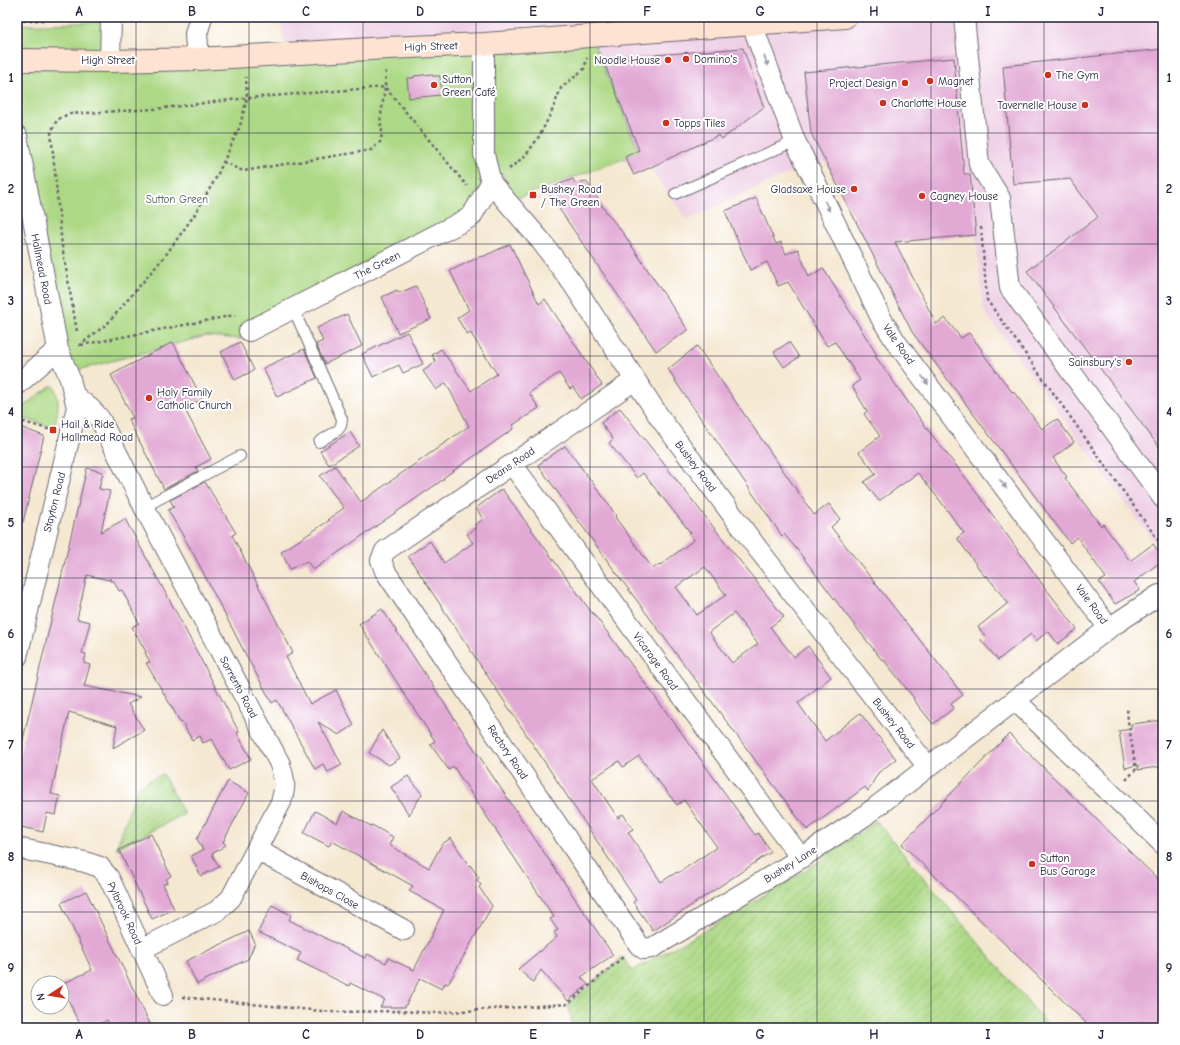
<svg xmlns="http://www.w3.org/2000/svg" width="1180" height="1045" font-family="'Comic Neue',sans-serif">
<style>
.built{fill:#efd0e6}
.green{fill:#add986;stroke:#687e60}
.garden{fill:url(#garden-furrows);stroke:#687e60}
.building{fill:#e2a9d5;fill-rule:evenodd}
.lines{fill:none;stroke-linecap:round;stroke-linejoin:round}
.service-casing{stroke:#6c6770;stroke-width:12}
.minor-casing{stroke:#6c6770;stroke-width:22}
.tertiary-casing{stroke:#6c6770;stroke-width:24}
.secondary-casing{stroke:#6c6770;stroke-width:24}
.path{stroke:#6c6770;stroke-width:2.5;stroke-dasharray:3 3;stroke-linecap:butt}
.service{stroke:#fff;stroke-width:10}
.minor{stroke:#fff;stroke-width:20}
.tertiary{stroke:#fff;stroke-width:22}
.secondary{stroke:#fee3d2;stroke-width:22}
.oneway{fill:#9c9ca7}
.grid{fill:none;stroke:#22223b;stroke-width:1;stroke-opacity:0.55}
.poi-dot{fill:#c8321e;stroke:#fff;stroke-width:1.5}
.labels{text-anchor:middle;stroke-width:4;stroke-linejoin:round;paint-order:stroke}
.street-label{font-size:11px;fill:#22223b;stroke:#fff}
.poi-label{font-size:11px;fill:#22223b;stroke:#fff;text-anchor:start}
.park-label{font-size:11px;fill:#4c5952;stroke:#fff}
.neatline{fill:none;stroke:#22223b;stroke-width:1.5}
.grid-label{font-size:13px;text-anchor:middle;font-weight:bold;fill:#22223b}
</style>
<defs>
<pattern id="garden-furrows" width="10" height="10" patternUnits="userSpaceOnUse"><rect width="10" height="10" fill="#add986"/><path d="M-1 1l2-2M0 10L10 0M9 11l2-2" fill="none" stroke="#95ba75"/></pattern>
</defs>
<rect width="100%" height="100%" fill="#fff"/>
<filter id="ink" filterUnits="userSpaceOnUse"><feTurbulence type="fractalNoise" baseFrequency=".025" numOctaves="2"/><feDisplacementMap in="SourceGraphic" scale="8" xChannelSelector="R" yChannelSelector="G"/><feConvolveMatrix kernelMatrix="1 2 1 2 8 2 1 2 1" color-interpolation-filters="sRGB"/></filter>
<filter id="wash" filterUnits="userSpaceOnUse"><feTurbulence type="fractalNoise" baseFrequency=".012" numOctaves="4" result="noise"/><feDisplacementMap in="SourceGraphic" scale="16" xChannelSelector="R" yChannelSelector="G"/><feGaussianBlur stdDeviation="0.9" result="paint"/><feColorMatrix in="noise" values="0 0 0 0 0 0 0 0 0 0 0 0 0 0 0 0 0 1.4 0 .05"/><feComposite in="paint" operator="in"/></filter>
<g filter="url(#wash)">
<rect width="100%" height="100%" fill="#f5e8d1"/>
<path class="built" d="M281,17H1163V554L983,310L970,174H964L854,158L825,161L787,174L687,220L640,153L591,37L589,23L284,45Z"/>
<path class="green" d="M105,22L104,50L17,55V25Z
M591,37L640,153L517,198L502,175L489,176L461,215L242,325L241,339L206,336L74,371L62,344L17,109V64Z
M52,385C62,396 57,415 54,428L17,416V411Z"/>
<path class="garden" d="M163,774L184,814L116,849L138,786Z
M876,821L1050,1028H573L568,1004L623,957L632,971L716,924L808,869Z"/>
<g id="blocks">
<path class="building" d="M743,48L761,100L764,107L722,139L719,135L634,175L625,157L639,150L603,60L655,56V55Z
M1163,49V452L1027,271L1098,217L1070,179L1013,184L1003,66Z
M954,58L964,174H970L976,235L895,242L936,324L945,318L961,338L969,333L982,350L981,351L1012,392L1013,391L1042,429L1057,419L1074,442L1053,458L1067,477L1065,478L1101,526L1103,524L1130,561L1153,544L1163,557V560L1134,582L1140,590L1115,604L1099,582L1106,578L1077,537L1070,543L912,332L811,133L804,72Z
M432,74V76H440L442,95L409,98L407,78H414V76Z
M573,179L575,183L586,181L607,213L623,233L688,330L656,351L547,191L560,184Z
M756,198L776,244L781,242L786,254L798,249L809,277L823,268L877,355L875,356L931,434L969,482L1040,581L1077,629L1058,644L1048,631L1036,641L1031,634L998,660L981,640L985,636L978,627L1008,603L986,575L985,577L957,538L964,533L938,498L918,473L879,501L864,482L876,474L859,452L880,436L864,414L867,411L852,386L860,380L835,342L827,346L788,282L778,286L767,262L750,270L725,211Z
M510,244L539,304L545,299L602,385L581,399L573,387L570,389L559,373L529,393L539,408L513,425V429L443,478L444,479L313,570L307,561L290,569L281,552L330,520L328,519L344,508L320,476L335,466L361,502L469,426L446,383L436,390L423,371L436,362L432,355L441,349L471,391L497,374L470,332L467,334L457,318L469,310L450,271L481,256L482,257Z
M416,286L431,319L398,333L382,297L397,290L399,293Z
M347,314L362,346L325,364L316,344L323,341L317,328Z
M407,332L423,364L403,373L399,365L373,377L362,354Z
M173,342L202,399L184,408L211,459L196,467L198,471L164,489L128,419L133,418L111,375Z
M240,342L254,370L235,380L221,352Z
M789,342L799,357L784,367L774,352Z
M697,346L814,515L829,504L840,519L831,527L838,536L963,695L951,704L954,708L933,724L913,699L914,698L883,659L882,660L848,617L799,552L784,534L782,536L675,381H676L668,369Z
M304,349L317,378L277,397L263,368Z
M620,408L784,617L770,627L794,657L808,646L831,677L798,703L825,741L860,713L896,759L878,773L868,791L865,787L807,830L609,563L538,465L565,446L607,502L616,516L615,517L653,569L659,564L660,565L694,540L690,534L691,533L643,473L637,478L609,443L613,439L601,423ZM705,567L726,595L697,615L676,587ZM734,613L758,644L732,663L709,632Z
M17,426L44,436L23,522H17Z
M350,432L359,446L329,465L320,451Z
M87,468L103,472L99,489L110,491L101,532L125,519L176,612L239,732L237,733L251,759L229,770L212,739L203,743L200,736L192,740L182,722L181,723L146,663L150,662L145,653L146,652L132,627L139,623L122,590L119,591L114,581H110V578L109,580L87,575L77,619L90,622L82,653L86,654L84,663L90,665L84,686L141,697L128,704L144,730L113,748L117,726L69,712L51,794L60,796L58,805L56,815L47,813L43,832L17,826V765Z
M205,482L236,533L232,535L293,653L286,657L310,704L336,690L354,725L339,735L318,722L342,765L328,772L323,764L315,769L277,700L272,703L247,657L193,553L168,510L174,507L170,500Z
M502,489L592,613H593L681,732L755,835L758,833L771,852L653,931L633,902L636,900L408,556L430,541L444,563L473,543L467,534L477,527L475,525L483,519L476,508ZM639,756L677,805L684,800L717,847L678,873L677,872L661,882L628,832L633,829L623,814L618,818L592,779L619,761L623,767Z
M382,609L477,753L613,955L581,977L588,985L568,1001L541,970L533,982L518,969L557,937L554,932L558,930L550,919L554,917L453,766L449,770L430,744L435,741L359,624Z
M1163,720V766L1138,770V765L1125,768L1119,731L1131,729V724Z
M382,730L400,758L389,765L369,753Z
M1009,734L1163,884V1028H1120L1089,1026L902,844Z
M408,776L422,794L409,815L391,787Z
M228,781L249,793L223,842L226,845L212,854L219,867L201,876L191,856L203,850L197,839Z
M315,811L337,823L343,811L371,826L372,825L393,837L389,845L429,868L442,844L451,838L469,866L470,865L479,878L477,880L481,885L479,887L492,906L448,984L445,983L442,989L420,978L405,1007H380L385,1000L350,983L349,986L297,960L301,953L258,932L272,905L291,915L289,920L365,958L367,954L386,963L388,958L414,970L444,910L409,891L413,886L332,841L329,846L304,833Z
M151,834L171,876L166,879L168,882L163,884L174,909L152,919L119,850Z
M86,891L150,1024L140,1028H111L107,1020L92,1028H83L75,1015L62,985V984L92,970L61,903Z
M249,931L255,943L248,959L197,984L186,961Z"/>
</g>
</g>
<g filter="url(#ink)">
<use href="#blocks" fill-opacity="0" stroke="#6c6770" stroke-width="1"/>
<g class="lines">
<g class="service-casing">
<path id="service" d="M675,194L795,141
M293,308L342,419L341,426L338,430L319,442
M144,507L240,456"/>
</g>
<g class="minor-casing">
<path id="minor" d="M964,17L979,164L1000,198L1010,288L1163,498
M752,24L795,141L813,177L881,318L896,342L1109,628
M484,44V154L491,183L541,241L573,284L660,418L758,549L928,767
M110,61L111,17
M17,136L58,349L70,379L77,407L17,657
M249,331L471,217L491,183
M635,380L385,551L381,560L385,571L639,945L644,949L652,948L801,858L863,817L1109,628L1159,595
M17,385L58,349
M75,396L91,409L100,419L144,507L280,764C285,781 286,786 281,802L231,898L217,911L142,949
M512,464L801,858
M1015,700L1163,844
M17,848L85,862L100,867L109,878L163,995
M257,850L404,930"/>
</g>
<g class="tertiary-casing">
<path id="tertiary" d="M198,59L196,34L201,17"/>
</g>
<g class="secondary-casing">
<path id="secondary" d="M17,60L110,61L198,59L387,48L484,44L845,17"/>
</g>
<path class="path" d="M17,21L90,18
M386,88L467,186
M223,162L243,171L371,150L381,141L382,129L380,122L385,87
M509,169L526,155L540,135L552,111L561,88L584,69L587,58
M981,227L987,300L1163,547
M77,331L62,246L51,132L57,120L68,114L155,109L247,98L385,87L386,69
M80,344V345L108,323L165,256L195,214L216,178L240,126L247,98L246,77
M81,345L235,315
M17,420L51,430
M1126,780L1136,769L1128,721L1127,708
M182,997L332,1012L401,1011L434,1013L568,1004L623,957"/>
<use href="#service" class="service"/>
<use href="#minor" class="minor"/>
<use href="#tertiary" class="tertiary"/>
<use href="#secondary" class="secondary"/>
</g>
<defs><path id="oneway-solid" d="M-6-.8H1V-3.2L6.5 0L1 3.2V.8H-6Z"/></defs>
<g class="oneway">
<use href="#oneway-solid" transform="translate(766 61) rotate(70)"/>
<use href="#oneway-solid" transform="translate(827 206) rotate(65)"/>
<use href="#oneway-solid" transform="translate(925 380) rotate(53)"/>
<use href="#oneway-solid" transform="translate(1003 484) rotate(53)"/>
</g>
</g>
<path class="grid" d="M136,17V1028M249,17V1028M363,17V1028M476,17V1028M590,17V1028M704,17V1028M817,17V1028M931,17V1028M1044,17V1028M17,133H1163M17,244H1163M17,356H1163M17,467H1163M17,578H1163M17,689H1163M17,801H1163M17,912H1163"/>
<g class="poi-dot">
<circle cx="686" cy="59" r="4"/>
<circle cx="668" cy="60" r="4"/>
<circle cx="1048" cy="75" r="4"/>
<circle cx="930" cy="81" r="4"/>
<circle cx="905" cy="83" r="4"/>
<circle cx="434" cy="85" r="4"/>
<circle cx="883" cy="103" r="4"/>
<circle cx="1085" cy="105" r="4"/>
<circle cx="666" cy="123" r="4"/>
<circle cx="854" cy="189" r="4"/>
<rect x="529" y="191" width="8" height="8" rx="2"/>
<circle cx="922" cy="196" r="4"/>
<circle cx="1129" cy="362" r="4"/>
<circle cx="149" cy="398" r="4"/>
<rect x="49" y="426" width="8" height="8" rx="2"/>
<circle cx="1032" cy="864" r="4"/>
</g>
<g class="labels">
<g class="street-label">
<text transform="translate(431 46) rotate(-2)" y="4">High Street</text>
<text x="108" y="64">High Street</text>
<text transform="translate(377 265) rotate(-27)" y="4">The Green</text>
<text transform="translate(42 269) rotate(79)" y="4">Hallmead Road</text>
<text transform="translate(899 344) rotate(55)" y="4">Vale Road</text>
<text transform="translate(510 465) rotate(-34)" y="4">Deans Road</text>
<text transform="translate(696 466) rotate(53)" y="4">Bushey Road</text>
<text transform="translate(54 502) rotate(-76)" y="4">Stayton Road</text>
<text transform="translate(1092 604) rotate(54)" y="4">Vale Road</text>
<text transform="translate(656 661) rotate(54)" y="4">Vicarage Road</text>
<text transform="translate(239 687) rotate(62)" y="4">Sorrento Road</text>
<text transform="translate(894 723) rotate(52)" y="4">Bushey Road</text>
<text transform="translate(508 752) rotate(56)" y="4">Rectory Road</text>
<text transform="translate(790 864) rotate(-32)" y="4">Bushey Lane</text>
<text transform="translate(330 890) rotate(29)" y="4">Bishops Close</text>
<text transform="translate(125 913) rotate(65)" y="4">Pylbrook Road</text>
</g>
<g class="poi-label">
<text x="694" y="63">Domino's</text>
<text x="660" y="64" text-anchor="end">Noodle House</text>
<text x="1056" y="79">The Gym</text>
<text x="442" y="83">Sutton<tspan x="442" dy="13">Green Café</tspan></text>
<text x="938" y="85">Magnet</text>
<text x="897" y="87" text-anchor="end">Project Design</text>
<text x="891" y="107">Charlotte House</text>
<text x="1077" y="109" text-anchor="end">Tavernelle House</text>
<text x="674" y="127">Topps Tiles</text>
<text x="541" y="193">Bushey Road<tspan x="541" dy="13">/ The Green</tspan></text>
<text x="846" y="193" text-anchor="end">Gladsaxe House</text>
<text x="930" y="200">Cagney House</text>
<text x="1121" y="366" text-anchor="end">Sainsbury's</text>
<text x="157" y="396">Holy Family<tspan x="157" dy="13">Catholic Church</tspan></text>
<text x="61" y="428">Hail &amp; Ride<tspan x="61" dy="13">Hallmead Road</tspan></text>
<text x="1040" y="862">Sutton<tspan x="1040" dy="13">Bus Garage</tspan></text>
</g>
<g class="park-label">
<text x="177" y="203">Sutton Green</text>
</g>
</g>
<rect width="1180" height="1045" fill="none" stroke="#fff" stroke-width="44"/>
<g transform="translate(50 995) rotate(258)"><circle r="19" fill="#ffffff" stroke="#a7a7b1"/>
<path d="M0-3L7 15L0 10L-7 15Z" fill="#c8321e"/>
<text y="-6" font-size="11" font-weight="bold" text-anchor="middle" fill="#22223b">N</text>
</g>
<rect x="22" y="22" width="1136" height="1001" class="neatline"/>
<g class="grid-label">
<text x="79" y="16">A</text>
<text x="192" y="16">B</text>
<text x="306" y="16">C</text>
<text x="420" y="16">D</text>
<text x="533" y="16">E</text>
<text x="647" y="16">F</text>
<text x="760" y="16">G</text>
<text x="874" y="16">H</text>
<text x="988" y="16">I</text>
<text x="1101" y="16">J</text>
<text x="11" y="82">1</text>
<text x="1169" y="82">1</text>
<text x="11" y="193">2</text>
<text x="1169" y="193">2</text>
<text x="11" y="305">3</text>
<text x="1169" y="305">3</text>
<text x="11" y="416">4</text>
<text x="1169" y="416">4</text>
<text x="11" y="527">5</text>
<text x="1169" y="527">5</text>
<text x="11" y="638">6</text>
<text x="1169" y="638">6</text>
<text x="11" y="749">7</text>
<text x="1169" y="749">7</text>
<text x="11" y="861">8</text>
<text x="1169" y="861">8</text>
<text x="11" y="972">9</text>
<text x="1169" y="972">9</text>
<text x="79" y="1039">A</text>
<text x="192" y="1039">B</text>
<text x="306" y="1039">C</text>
<text x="420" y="1039">D</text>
<text x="533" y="1039">E</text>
<text x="647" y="1039">F</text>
<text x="760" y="1039">G</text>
<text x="874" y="1039">H</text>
<text x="988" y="1039">I</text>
<text x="1101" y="1039">J</text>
</g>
</svg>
